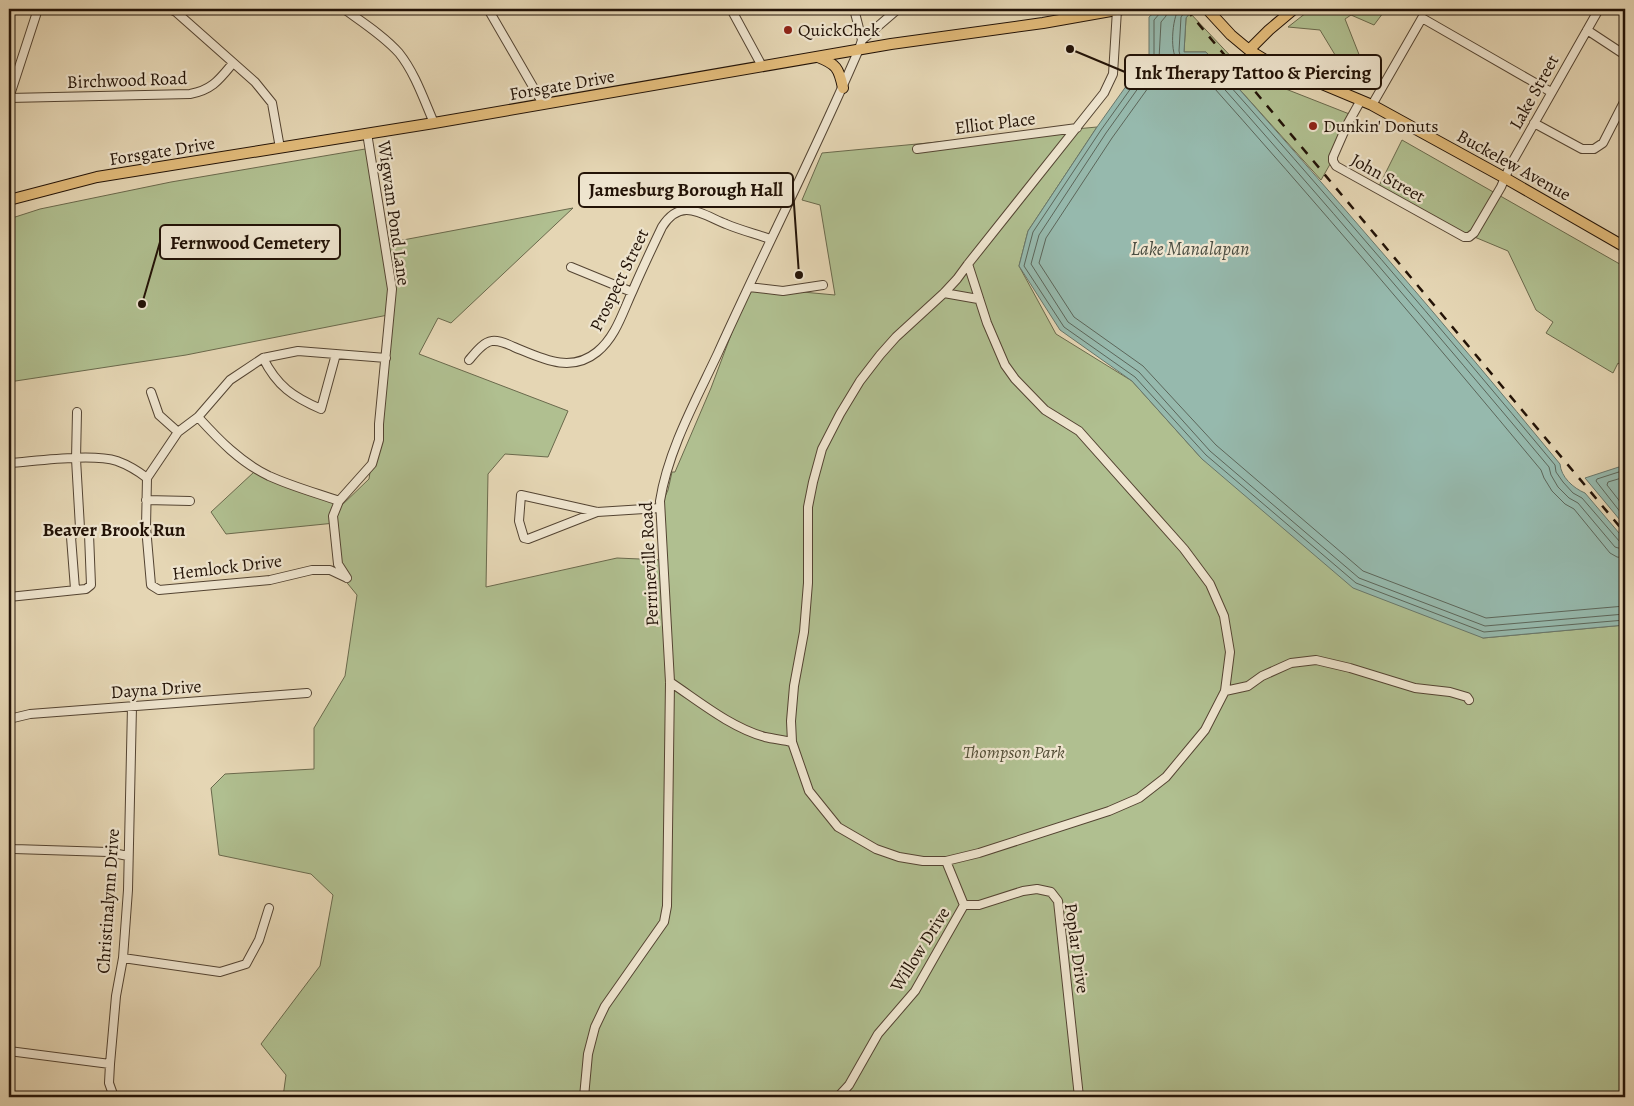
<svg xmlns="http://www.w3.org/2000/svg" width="1634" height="1106" font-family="Alegreya,serif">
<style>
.green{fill:#b0bf90;stroke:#6a694c}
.water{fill:#96b9ad;stroke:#68776b}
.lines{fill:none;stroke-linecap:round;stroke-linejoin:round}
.shore{stroke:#5c665a;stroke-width:1}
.minor-casing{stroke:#544432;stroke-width:10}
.major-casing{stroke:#231307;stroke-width:12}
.minor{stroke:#eee4ce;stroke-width:8}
.major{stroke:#e2bb7a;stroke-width:10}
.rail{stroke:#231307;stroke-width:2.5;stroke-dasharray:9 9;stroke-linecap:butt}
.poi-dot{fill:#8f2418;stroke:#eee4ce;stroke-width:2}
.labels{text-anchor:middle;stroke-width:4.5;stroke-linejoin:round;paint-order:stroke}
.poi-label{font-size:18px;fill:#231307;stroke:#eee4ce;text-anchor:start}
.street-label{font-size:18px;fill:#231307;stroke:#eee4ce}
.park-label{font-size:18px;font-style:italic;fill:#544f37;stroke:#eee4ce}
.water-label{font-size:19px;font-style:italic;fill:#4b4d41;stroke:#eee4ce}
.neighbourhood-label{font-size:19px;font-weight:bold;fill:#231307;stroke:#eee4ce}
.leader{fill:none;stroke:#231307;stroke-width:2}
.callout-dot{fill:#231307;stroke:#eee4ce;stroke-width:2}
.callout{fill:#eee4ce;stroke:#231307;stroke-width:2}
.callout-label{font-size:19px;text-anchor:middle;font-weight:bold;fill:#231307}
</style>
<rect width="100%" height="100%" fill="#e5d6b4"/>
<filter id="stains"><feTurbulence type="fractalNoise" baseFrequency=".004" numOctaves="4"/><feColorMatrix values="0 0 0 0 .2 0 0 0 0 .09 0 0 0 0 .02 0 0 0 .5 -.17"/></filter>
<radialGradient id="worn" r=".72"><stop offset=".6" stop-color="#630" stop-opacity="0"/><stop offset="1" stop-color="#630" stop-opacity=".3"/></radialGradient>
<path class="green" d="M1311,9H1386L1374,25L1351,15L1345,19L1362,62L1346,73L1320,30L1288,27Z
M1190,13L1238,64L1273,84L1357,117L1321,180L1206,52H1184L1186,18Z
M1097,127L1028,231L1019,266L1056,334L1132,381L1202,459L1483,638L1625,625V1097H283L286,1075L261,1044L320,966L333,895L311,874L219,855L211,788L225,774L314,769V728L345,676L357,595L339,573L335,523L226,534L211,512L254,472L341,506L369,479L393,314L186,355L9,382V219L40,209L171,182L371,148L387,243L573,208L451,323L438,318L419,354L568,411L548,457L505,454L488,474L486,587L617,558L663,560L660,508L668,490L672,472H675L711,388L749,287L835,295L820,205L802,200L822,153Z
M1402,140L1625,267V368L1618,363L1613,373L1546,333L1553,322L1536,310L1508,251L1429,218L1377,190Z"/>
<path class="water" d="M1158,9H1193L1186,18L1184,52H1206C1327,187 1445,324 1560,464C1561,477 1573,488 1585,493L1625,540V625L1483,638L1353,588L1202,459L1132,381L1060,330L1019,266L1028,231L1097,127L1149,54V17Z
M1625,465V526L1585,478Z"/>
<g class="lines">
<path class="shore" d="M1161,9L1160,13L1154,20V56L1101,130L1033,232L1024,266L1064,327L1135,377L1206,455L1356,583L1484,632L1625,620
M1167,9L1166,16L1161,22L1159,59L1106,133L1039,235L1031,264L1068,322L1139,372L1210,451L1359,578L1485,626L1625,614
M1179,9C1172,17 1169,56 1179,62C1185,66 1195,62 1202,64C1320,196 1435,331 1549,467L1551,475L1558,487L1569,498L1578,503L1615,547L1625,550
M1187,9L1181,17L1179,51L1180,55L1184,57L1205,58C1324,191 1440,327 1555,465L1556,472L1563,482L1573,493L1582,498L1620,542L1625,544
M1625,470L1597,479L1596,481L1625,518
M1625,477L1608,482L1607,485L1625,508
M1625,558L1617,557L1610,553L1574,509L1565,504L1552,491L1544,478L1541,470C1429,335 1316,202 1199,71L1179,70L1169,63H1166L1112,138L1046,238L1039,263L1074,317L1143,366L1216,445L1363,571L1486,618L1625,606"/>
<g class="minor-casing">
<path id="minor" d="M170,9L176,12L255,82L272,103L280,148
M344,9C362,22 384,36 399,53C415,73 424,100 434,123
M488,9L543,104
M731,9L762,66
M1587,30L1625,55
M862,40L898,9
M9,98L190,94C212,90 219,80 233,63
M9,98L38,9
M1361,100L1347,125L1333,157V161L1336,166L1464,237H1469L1474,233L1501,187L1510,166L1599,9
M1372,105L1422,18L1551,92
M1534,123L1582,149H1594L1603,143L1625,100
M917,149L1077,128
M968,264L987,323L1005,365L1015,379L1045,410L1079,431L1184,549L1210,584L1224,616L1230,652L1225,691L1205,730L1166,777L1139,798L1109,811L979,853L946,861H923L899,857L876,849L838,827L809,791L792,742L791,721L794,686L804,632L808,583V507L813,482L822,449L840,414L860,381L880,355L896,337L944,293L957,279L968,264L1104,93L1113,74L1117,10
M571,267L632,292
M749,287L783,291L823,285
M944,293L978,299
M263,358C277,386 293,397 321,409L336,354
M469,360C475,353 483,342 492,341C500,340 508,344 514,347C541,358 570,374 597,352C616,337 623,311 633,290C642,269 652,248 662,227C681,197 701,214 726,224C740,230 756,234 770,239
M151,392L159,415L178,432
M198,417C219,440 240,462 269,476C291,486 316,493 339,501
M9,463C37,461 92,453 117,461C128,465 138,471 147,478
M146,500L190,501
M597,512L528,539L524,538L519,521L521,495L597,512L660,508
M347,578L330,570H312L270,580L159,590L151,585L146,527L147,478L178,432L198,417L230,380L263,358L298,351L386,358
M347,578L338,564L333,516L339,501L372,464L379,440V424L392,289L367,133
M75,589L71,537L80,528
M9,597L86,589L91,585L89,534L80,528L76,459L77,412
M670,682C700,702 730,727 765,737C774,739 783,740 792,742
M1225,691L1248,686L1262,676L1291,663L1316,660L1350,668L1415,688L1450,692L1467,697L1469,700
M9,719L30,714L307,693
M9,847L14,849L108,852L128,856
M964,905H979L1023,891L1037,889L1051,892L1058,901L1079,1097
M123,958L220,972L246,964L259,940L269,908
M9,1051L110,1064
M114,1097L109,1083L110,1064L116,996L123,958L128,890L132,706
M584,1097L588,1054L595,1027L605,1006L664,922L667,906L670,682L660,501C668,450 696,400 718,353C764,251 815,152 859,49L862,40L854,9
M838,1097L849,1085L878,1034L915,991L964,905L946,861"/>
</g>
<g class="major-casing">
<path id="major" d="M1207,9L1231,35L1249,50L1267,61L1372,105L1505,178L1625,247
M1249,50L1269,30L1294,9
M818,57C836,64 839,68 843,88
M9,200L97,177L434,123L891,44L1043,23L1122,9"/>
</g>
<use href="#minor" class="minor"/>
<use href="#major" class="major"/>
<path class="rail" d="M1186,9L1625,533"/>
</g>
<g class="poi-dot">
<circle cx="788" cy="30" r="5"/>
<circle cx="1313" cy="126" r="5"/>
</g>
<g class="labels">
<g class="poi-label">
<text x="798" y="36">QuickChek</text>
<text x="1323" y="132">Dunkin' Donuts</text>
</g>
<g class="street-label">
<text transform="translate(127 80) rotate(-2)" y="6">Birchwood Road</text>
<text transform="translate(562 85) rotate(-10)" y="6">Forsgate Drive</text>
<text transform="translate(1534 92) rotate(-61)" y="6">Lake Street</text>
<text transform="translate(995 123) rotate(-7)" y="6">Elliot Place</text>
<text transform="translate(162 151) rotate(-9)" y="6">Forsgate Drive</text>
<text transform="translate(1514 165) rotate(29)" y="6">Buckelew Avenue</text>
<text transform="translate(1388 178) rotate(29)" y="6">John Street</text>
<text transform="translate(394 213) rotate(82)" y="6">Wigwam Pond Lane</text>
<text transform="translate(619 280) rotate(-64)" y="6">Prospect Street</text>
<text transform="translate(649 564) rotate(-93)" y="6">Perrineville Road</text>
<text transform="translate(227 567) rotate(-7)" y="6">Hemlock Drive</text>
<text transform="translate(156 689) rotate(-4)" y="6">Dayna Drive</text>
<text transform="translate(108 901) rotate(-86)" y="6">Christinalynn Drive</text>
<text transform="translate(1077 948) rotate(82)" y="6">Poplar Drive</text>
<text transform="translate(920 949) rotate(-58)" y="6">Willow Drive</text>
</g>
<g class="park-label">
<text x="1014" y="758">Thompson Park</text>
</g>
<g class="water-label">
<text x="1190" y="255">Lake Manalapan</text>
</g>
<g class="neighbourhood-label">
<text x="114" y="536">Beaver Brook Run</text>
</g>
</g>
<path class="leader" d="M1070 49L1125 72M799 275L793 190M142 304L160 242"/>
<g class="callout-dot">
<circle cx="1070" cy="49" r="5"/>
<circle cx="799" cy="275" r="5"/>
<circle cx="142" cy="304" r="5"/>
</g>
<g class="callout">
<rect x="1125" y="55" width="256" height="34" rx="5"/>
<rect x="579" y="173" width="214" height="34" rx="5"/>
<rect x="160" y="225" width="180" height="34" rx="5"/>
</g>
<g class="callout-label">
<text x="1253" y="79">Ink Therapy Tattoo &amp; Piercing</text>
<text x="686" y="196">Jamesburg Borough Hall</text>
<text x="250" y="249">Fernwood Cemetery</text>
</g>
<rect width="1634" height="1106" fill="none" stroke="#e5d6b4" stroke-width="30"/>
<rect x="10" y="10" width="1614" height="1086" fill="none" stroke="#231307" stroke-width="2.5"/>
<rect x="15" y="15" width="1604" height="1076" fill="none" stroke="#231307"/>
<rect width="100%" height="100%" filter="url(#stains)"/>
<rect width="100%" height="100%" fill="url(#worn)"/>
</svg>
